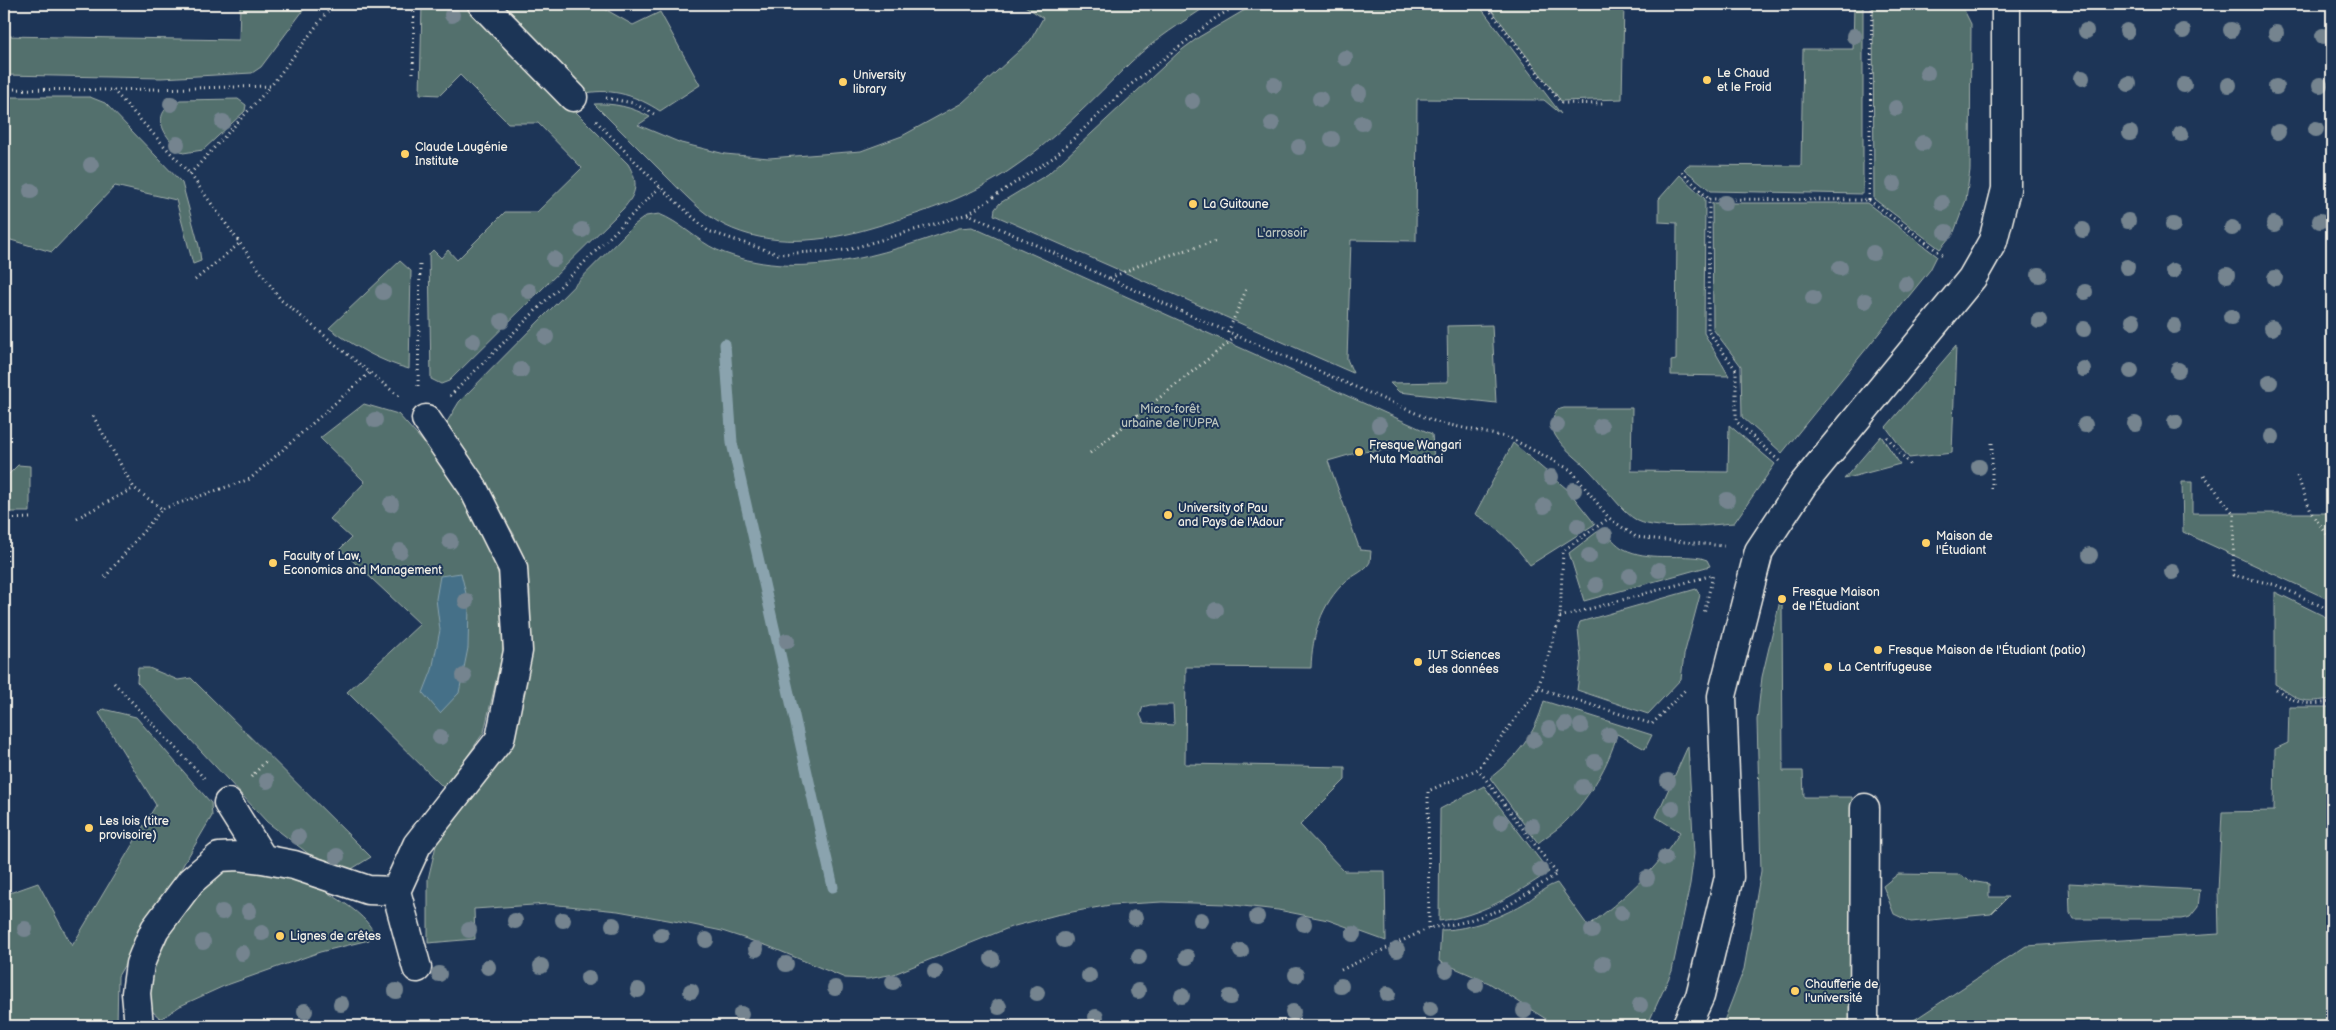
<svg xmlns="http://www.w3.org/2000/svg" width="2336" height="1030" font-family="'Balsamiq Sans',sans-serif">
<style>
.green{fill:#526f6d;stroke:#a3b0aa;fill-rule:evenodd}
.water{fill:#446f88;stroke:#8aa3ae}
.lines{fill:none;stroke-linecap:round;stroke-linejoin:round}
.stream{stroke:#8aa3ae;stroke-width:11}
.minor-casing{stroke:#f4f1e8;stroke-width:31}
.path{stroke:#f4f1e8;stroke-width:3;stroke-dasharray:1 4;stroke-linecap:butt}
.minor{stroke:#1d3557;stroke-width:28}
.tree{fill:#74848f}
.poi-dot{fill:#ffd166;stroke:#1d3557;stroke-width:2}
.labels{text-anchor:middle;stroke-width:4;stroke-linejoin:round;paint-order:stroke}
.poi-label{font-size:12px;fill:#f4f1e8;stroke:#1d3557;text-anchor:start}
.park-label{font-size:12px;fill:#bbc4bd;stroke:#1d3557}
</style>
<rect width="100%" height="100%" fill="#1d3557"/>
<filter id="ink" filterUnits="userSpaceOnUse"><feTurbulence type="fractalNoise" baseFrequency=".02" numOctaves="2"/><feDisplacementMap in="SourceGraphic" scale="10" xChannelSelector="R" yChannelSelector="G"/><feConvolveMatrix kernelMatrix="1 2 1 2 8 2 1 2 1" color-interpolation-filters="sRGB"/></filter>
<g filter="url(#ink)">
<path class="green" d="M240,4H308L261,67L252,73L161,78L4,75V36L239,40Z
M422,4H468L628,164C639,183 637,193 623,209L449,381L441,384L431,379L429,254L433,250L441,258L448,250L457,260L505,212H537L582,168L538,123H508L460,75L440,95L420,94Z
M495,4H596L633,25L660,12L700,85L660,111C637,96 613,88 586,93Z
M1022,4H1210C1183,22 1155,39 1131,62C1092,100 1053,142 1007,172C965,199 919,214 871,228C824,242 770,248 724,225C702,214 683,193 666,176C642,152 618,128 594,104C614,103 632,107 650,117L638,125L681,143L725,154L769,158L861,151L902,136L962,103L1030,41L1043,18Z
M1255,4H1478L1561,114L1544,100L1417,99L1416,241L1351,240L1347,359L1353,373L994,215L995,209L1000,203L1048,174L1179,52L1199,37Z
M1487,4H1624L1622,99L1561,101Z
M1854,4H1863V194L1711,191L1684,169L1688,165L1801,166L1803,49H1853Z
M1873,4H1961L1971,24L1970,170L1966,200L1954,232L1940,249L1874,199Z
M4,97H90L105,103L182,183L199,246L201,261L193,264L176,200L115,186L52,252L4,238Z
M238,99L246,105L245,111L203,150L183,153C164,137 147,113 180,100Z
M1680,175L1705,199L1704,333L1729,376L1671,375V361L1676,360L1677,223L1659,222V199Z
M1867,203L1937,256L1930,270L1782,453L1742,417L1741,366L1713,329L1712,203Z
M659,214C680,222 696,240 717,250C798,284 881,255 959,228L972,227L1432,434L1434,461L1410,458L1409,449L1359,452L1328,461L1360,550L1371,551L1370,562C1365,571 1354,575 1346,581C1321,604 1312,635 1311,668L1186,667L1185,764L1345,767V780L1300,825L1344,871H1385L1386,941L1328,920L1278,910L1225,904L1162,902L1110,905L1056,915L1011,927L894,974L868,979L845,978L768,946L722,931L679,922L618,911L548,904L474,909L475,939L428,943V879L438,837L509,752L529,660L530,590L514,534L444,427L459,402L634,225L646,216ZM1150,705H1173L1174,725L1144,723L1140,715L1143,707Z
M400,261L411,271L409,369C379,361 354,346 329,328Z
M1492,325L1496,403L1399,392L1390,383L1448,382L1447,326Z
M1956,346L1952,453L1909,458L1886,427Z
M364,404L398,414L435,455L477,514L499,576L503,651L484,732L445,789L347,692L420,624L340,549L351,538L330,519L365,482L320,438Z
M1564,408H1632L1631,471L1728,472L1729,425L1775,464L1734,523C1710,525 1659,531 1638,521C1621,512 1604,485 1590,471C1579,459 1563,449 1555,435C1551,426 1552,418 1557,410Z
M1881,436L1900,464L1844,479Z
M1513,443L1568,490L1595,524L1530,565C1515,545 1497,526 1475,514Z
M18,465L30,466V512H4V479Z
M2182,482H2192V513H2332V601L2183,532Z
M1603,531C1610,536 1616,545 1624,549C1648,561 1675,554 1701,558L1707,560L1710,566L1584,601L1569,553L1597,532Z
M1696,589L1700,595L1684,655L1681,679L1648,714L1577,690L1581,660L1578,628L1580,622Z
M2275,592L2332,620V699C2321,700 2310,703 2299,699C2293,697 2282,688 2275,684Z
M1782,599L1783,771H1803L1804,797H1852V1026H1722L1744,969L1761,871L1757,720L1762,677L1780,601Z
M138,668H149L178,680L191,678L371,857L350,870L327,868L267,822L137,682Z
M1544,701L1652,735L1645,749L1617,734C1609,765 1590,796 1568,819C1560,828 1548,835 1538,843L1490,778C1517,757 1535,735 1544,701Z
M2289,707H2332V1026H1905L2026,946L2219,934L2218,891L2222,812L2274,811L2275,749L2288,743Z
M103,709L136,717L211,803L212,816L118,976L117,1026H9L4,1006V895L38,883L72,946L156,805L99,713Z
M1688,746L1694,854L1690,884L1672,971L1647,1026H1557L1489,983L1439,961L1441,930C1470,930 1504,916 1528,901C1538,894 1545,887 1557,883L1588,926C1622,900 1658,869 1680,832L1656,817Z
M1484,786L1549,872C1514,895 1481,916 1439,921L1440,809Z
M220,867C236,868 254,867 270,869C295,873 364,907 373,932L369,940L320,952L224,986L180,1006L161,1019L152,1011L147,1002L159,932Z
M1898,874L1960,875L1970,881L1989,884V897H2008L1991,914L1911,922L1894,914L1883,886Z
M2069,883L2200,890L2198,907L2190,917L2181,919H2073L2070,913Z"/>
<path class="water" d="M461,573L469,606L468,648L459,693L440,713L423,693L432,670L440,630L436,599L440,576Z"/>
<g class="lines">
<path class="stream" d="M725,344L732,443L833,887"/>
<g class="minor-casing">
<path id="minor" d="M482,4L573,97
M228,803L263,859
M417,968L396,891L417,845L500,739L518,651L513,568L472,486L426,419
M139,1026L136,993L140,964L149,942L155,929L191,881L219,857L238,856L263,859L294,865L368,890L396,891
M1686,1026L1700,996L1729,877L1722,696L1759,551L1804,483L1972,278L1993,241L2006,189V4
M1864,1026L1865,808"/>
</g>
<path class="path" d="M1485,4L1561,103L1606,104
M413,73L414,4
M4,89L113,90L271,86L333,4
M113,90L190,174L281,300L401,398
M606,98L633,103L654,114
M596,121L660,187L708,231L778,254L847,250L968,214L1185,313L1436,422L1510,438L1571,470L1609,518L1636,537L1724,546
M1682,172L1709,199
M190,174L271,86
M1869,200L1872,4
M968,214L1054,157L1129,86L1217,17L1240,4
M1110,278L1147,262L1217,241
M195,280L240,243
M1228,332L1247,288
M418,386L420,263
M450,396L660,187
M93,416L134,488L162,509
M1887,437L1912,467
M1992,443V489
M1090,453L1237,336
M1779,461L1736,421V370L1708,331L1709,199L1869,200L1944,256
M2204,475L2234,514L2233,575L2276,585L2332,611
M2297,476L2312,514L2332,541
M77,518L134,488
M4,519L30,518
M4,563H7L8,519
M105,577L162,509L250,479L369,373
M1560,617L1713,575L1704,614
M114,683L205,779
M1538,688L1652,724L1687,688
M2276,689C2299,705 2305,705 2332,702
M251,777L267,760
M1429,928L1428,791L1478,769L1538,688L1560,617L1563,551L1609,518
M1341,970L1429,928L1460,923L1501,910L1557,874L1478,769"/>
<use href="#minor" class="minor"/>
</g>
<g class="tree">
<circle cx="452" cy="15" r="8"/>
<circle cx="2231" cy="30" r="8"/>
<circle cx="2086" cy="31" r="8"/>
<circle cx="2127" cy="31" r="8"/>
<circle cx="2183" cy="31" r="8"/>
<circle cx="2276" cy="33" r="8"/>
<circle cx="1854" cy="36" r="8"/>
<circle cx="2323" cy="36" r="8"/>
<circle cx="1345" cy="58" r="8"/>
<circle cx="1927" cy="73" r="8"/>
<circle cx="2082" cy="78" r="8"/>
<circle cx="2129" cy="84" r="8"/>
<circle cx="1274" cy="85" r="8"/>
<circle cx="2184" cy="85" r="8"/>
<circle cx="2229" cy="85" r="8"/>
<circle cx="2320" cy="85" r="8"/>
<circle cx="2276" cy="87" r="8"/>
<circle cx="1359" cy="93" r="8"/>
<circle cx="1320" cy="99" r="8"/>
<circle cx="1192" cy="101" r="8"/>
<circle cx="171" cy="104" r="8"/>
<circle cx="1896" cy="108" r="8"/>
<circle cx="223" cy="122" r="8"/>
<circle cx="1362" cy="123" r="8"/>
<circle cx="1272" cy="124" r="8"/>
<circle cx="2316" cy="129" r="8"/>
<circle cx="2278" cy="132" r="8"/>
<circle cx="2130" cy="133" r="8"/>
<circle cx="2181" cy="134" r="8"/>
<circle cx="1332" cy="139" r="8"/>
<circle cx="1923" cy="143" r="8"/>
<circle cx="177" cy="144" r="8"/>
<circle cx="1299" cy="147" r="8"/>
<circle cx="91" cy="165" r="8"/>
<circle cx="1894" cy="184" r="8"/>
<circle cx="31" cy="191" r="8"/>
<circle cx="1725" cy="203" r="8"/>
<circle cx="1942" cy="203" r="8"/>
<circle cx="2128" cy="221" r="8"/>
<circle cx="2320" cy="221" r="8"/>
<circle cx="2274" cy="224" r="8"/>
<circle cx="2173" cy="225" r="8"/>
<circle cx="2232" cy="228" r="8"/>
<circle cx="582" cy="230" r="8"/>
<circle cx="2083" cy="230" r="8"/>
<circle cx="1946" cy="232" r="8"/>
<circle cx="1873" cy="253" r="8"/>
<circle cx="554" cy="259" r="8"/>
<circle cx="2127" cy="267" r="8"/>
<circle cx="1840" cy="268" r="8"/>
<circle cx="2173" cy="271" r="8"/>
<circle cx="2039" cy="275" r="8"/>
<circle cx="2227" cy="275" r="8"/>
<circle cx="2275" cy="278" r="8"/>
<circle cx="1906" cy="284" r="8"/>
<circle cx="529" cy="291" r="8"/>
<circle cx="383" cy="292" r="8"/>
<circle cx="2085" cy="292" r="8"/>
<circle cx="1813" cy="298" r="8"/>
<circle cx="1865" cy="301" r="8"/>
<circle cx="2231" cy="317" r="8"/>
<circle cx="502" cy="321" r="8"/>
<circle cx="2039" cy="321" r="8"/>
<circle cx="2133" cy="321" r="8"/>
<circle cx="2174" cy="326" r="8"/>
<circle cx="2272" cy="328" r="8"/>
<circle cx="2084" cy="329" r="8"/>
<circle cx="546" cy="337" r="8"/>
<circle cx="473" cy="341" r="8"/>
<circle cx="2083" cy="369" r="8"/>
<circle cx="521" cy="370" r="8"/>
<circle cx="2178" cy="370" r="8"/>
<circle cx="2131" cy="371" r="8"/>
<circle cx="2270" cy="382" r="8"/>
<circle cx="375" cy="420" r="8"/>
<circle cx="2175" cy="422" r="8"/>
<circle cx="2135" cy="424" r="8"/>
<circle cx="1379" cy="425" r="8"/>
<circle cx="1557" cy="425" r="8"/>
<circle cx="2085" cy="425" r="8"/>
<circle cx="1601" cy="426" r="8"/>
<circle cx="2272" cy="437" r="8"/>
<circle cx="1979" cy="467" r="8"/>
<circle cx="1551" cy="477" r="8"/>
<circle cx="1574" cy="490" r="8"/>
<circle cx="1727" cy="500" r="8"/>
<circle cx="391" cy="504" r="8"/>
<circle cx="1544" cy="506" r="8"/>
<circle cx="1578" cy="526" r="8"/>
<circle cx="1605" cy="535" r="8"/>
<circle cx="450" cy="541" r="8"/>
<circle cx="400" cy="551" r="8"/>
<circle cx="2090" cy="555" r="8"/>
<circle cx="1589" cy="556" r="8"/>
<circle cx="1659" cy="570" r="8"/>
<circle cx="2172" cy="572" r="8"/>
<circle cx="1630" cy="576" r="8"/>
<circle cx="1596" cy="585" r="8"/>
<circle cx="466" cy="601" r="8"/>
<circle cx="1216" cy="610" r="8"/>
<circle cx="787" cy="641" r="8"/>
<circle cx="464" cy="676" r="8"/>
<circle cx="1565" cy="724" r="8"/>
<circle cx="1581" cy="726" r="8"/>
<circle cx="1549" cy="729" r="8"/>
<circle cx="1609" cy="735" r="8"/>
<circle cx="440" cy="737" r="8"/>
<circle cx="1534" cy="740" r="8"/>
<circle cx="1595" cy="762" r="8"/>
<circle cx="267" cy="781" r="8"/>
<circle cx="1668" cy="781" r="8"/>
<circle cx="1583" cy="787" r="8"/>
<circle cx="1672" cy="808" r="8"/>
<circle cx="1501" cy="822" r="8"/>
<circle cx="1532" cy="826" r="8"/>
<circle cx="298" cy="837" r="8"/>
<circle cx="337" cy="856" r="8"/>
<circle cx="1665" cy="858" r="8"/>
<circle cx="1540" cy="870" r="8"/>
<circle cx="1647" cy="878" r="8"/>
<circle cx="249" cy="911" r="8"/>
<circle cx="222" cy="912" r="8"/>
<circle cx="1621" cy="913" r="8"/>
<circle cx="1257" cy="917" r="8"/>
<circle cx="1135" cy="918" r="8"/>
<circle cx="563" cy="920" r="8"/>
<circle cx="1201" cy="920" r="8"/>
<circle cx="515" cy="921" r="8"/>
<circle cx="1304" cy="924" r="8"/>
<circle cx="613" cy="925" r="8"/>
<circle cx="25" cy="929" r="8"/>
<circle cx="469" cy="930" r="8"/>
<circle cx="1592" cy="931" r="8"/>
<circle cx="262" cy="933" r="8"/>
<circle cx="1353" cy="934" r="8"/>
<circle cx="661" cy="935" r="8"/>
<circle cx="706" cy="940" r="8"/>
<circle cx="1064" cy="940" r="8"/>
<circle cx="203" cy="942" r="8"/>
<circle cx="756" cy="949" r="8"/>
<circle cx="1397" cy="950" r="8"/>
<circle cx="1241" cy="951" r="8"/>
<circle cx="242" cy="953" r="8"/>
<circle cx="1139" cy="957" r="8"/>
<circle cx="1187" cy="957" r="8"/>
<circle cx="992" cy="959" r="8"/>
<circle cx="786" cy="964" r="8"/>
<circle cx="1603" cy="964" r="8"/>
<circle cx="541" cy="966" r="8"/>
<circle cx="488" cy="967" r="8"/>
<circle cx="1446" cy="970" r="8"/>
<circle cx="935" cy="972" r="8"/>
<circle cx="439" cy="974" r="8"/>
<circle cx="1296" cy="975" r="8"/>
<circle cx="1089" cy="976" r="8"/>
<circle cx="588" cy="978" r="8"/>
<circle cx="893" cy="982" r="8"/>
<circle cx="1476" cy="985" r="8"/>
<circle cx="1341" cy="986" r="8"/>
<circle cx="835" cy="988" r="8"/>
<circle cx="638" cy="990" r="8"/>
<circle cx="396" cy="991" r="8"/>
<circle cx="691" cy="991" r="8"/>
<circle cx="1138" cy="991" r="8"/>
<circle cx="1037" cy="993" r="8"/>
<circle cx="1388" cy="994" r="8"/>
<circle cx="1182" cy="996" r="8"/>
<circle cx="1230" cy="997" r="8"/>
<circle cx="341" cy="1004" r="8"/>
<circle cx="1640" cy="1005" r="8"/>
<circle cx="999" cy="1007" r="8"/>
<circle cx="1430" cy="1009" r="8"/>
<circle cx="305" cy="1011" r="8"/>
<circle cx="1524" cy="1011" r="8"/>
<circle cx="1293" cy="1012" r="8"/>
<circle cx="741" cy="1014" r="8"/>
<circle cx="1096" cy="1017" r="8"/>
</g>
</g>
<g class="poi-dot">
<circle cx="1707" cy="80" r="5"/>
<circle cx="843" cy="82" r="5"/>
<circle cx="405" cy="154" r="5"/>
<circle cx="1193" cy="204" r="5"/>
<circle cx="1359" cy="452" r="5"/>
<circle cx="1168" cy="515" r="5"/>
<circle cx="1926" cy="543" r="5"/>
<circle cx="273" cy="563" r="5"/>
<circle cx="1782" cy="599" r="5"/>
<circle cx="1878" cy="650" r="5"/>
<circle cx="1418" cy="662" r="5"/>
<circle cx="1828" cy="667" r="5"/>
<circle cx="89" cy="828" r="5"/>
<circle cx="280" cy="936" r="5"/>
<circle cx="1795" cy="991" r="5"/>
</g>
<g class="labels">
<g class="poi-label">
<text x="1717" y="77">Le Chaud<tspan x="1717" dy="14">et le Froid</tspan></text>
<text x="853" y="79">University<tspan x="853" dy="14">library</tspan></text>
<text x="415" y="151">Claude Laugénie<tspan x="415" dy="14">Institute</tspan></text>
<text x="1203" y="208">La Guitoune</text>
<text x="1369" y="449">Fresque Wangari<tspan x="1369" dy="14">Muta Maathai</tspan></text>
<text x="1178" y="512">University of Pau<tspan x="1178" dy="14">and Pays de l'Adour</tspan></text>
<text x="1936" y="540">Maison de<tspan x="1936" dy="14">l'Étudiant</tspan></text>
<text x="283" y="560">Faculty of Law,<tspan x="283" dy="14">Economics and Management</tspan></text>
<text x="1792" y="596">Fresque Maison<tspan x="1792" dy="14">de l'Étudiant</tspan></text>
<text x="1888" y="654">Fresque Maison de l'Étudiant (patio)</text>
<text x="1428" y="659">IUT Sciences<tspan x="1428" dy="14">des données</tspan></text>
<text x="1838" y="671">La Centrifugeuse</text>
<text x="99" y="825">Les lois (titre<tspan x="99" dy="14">provisoire)</tspan></text>
<text x="290" y="940">Lignes de crêtes</text>
<text x="1805" y="988">Chaufferie de<tspan x="1805" dy="14">l'université</tspan></text>
</g>
<g class="park-label">
<text x="1282" y="237">L'arrosoir</text>
<text x="1170" y="413">Micro-forêt<tspan x="1170" dy="14">urbaine de l'UPPA</tspan></text>
</g>
</g>
<rect width="2336" height="1030" fill="none" stroke="#1d3557" stroke-width="20"/>
<rect x="10" y="10" width="2316" height="1010" fill="none" stroke="#f4f1e8" stroke-width="2" filter="url(#ink)"/>
</svg>
